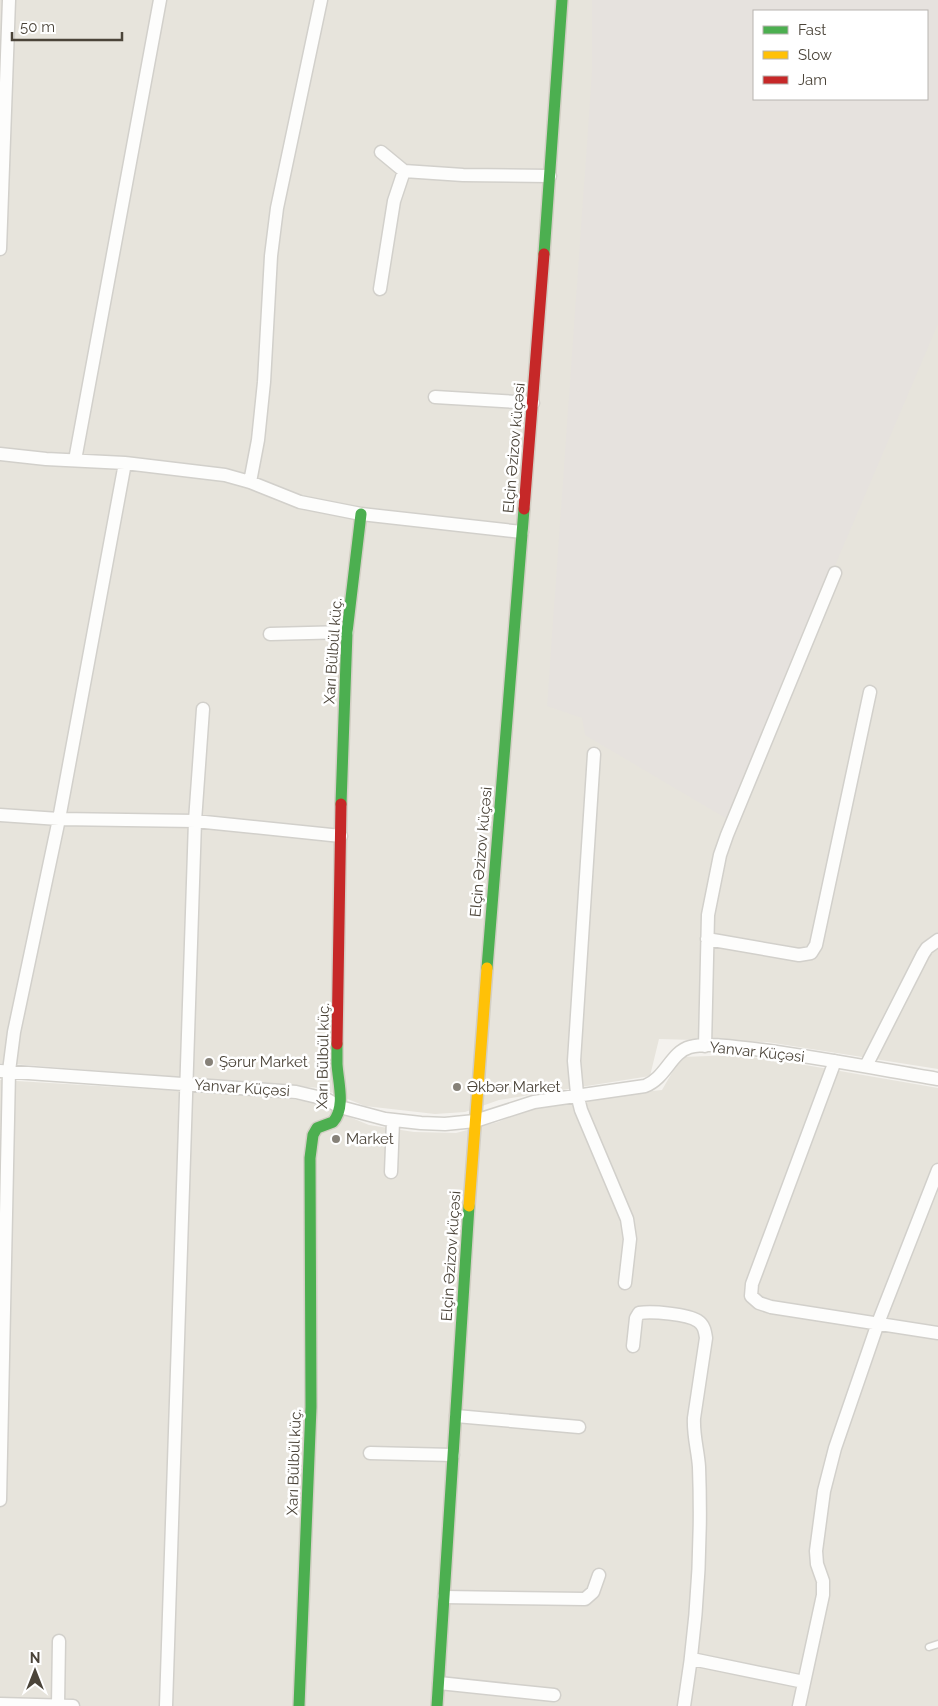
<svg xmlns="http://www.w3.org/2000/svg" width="938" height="1706" font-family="Raleway,sans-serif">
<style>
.residential{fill:#e7e4dc;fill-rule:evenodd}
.industrial{fill:#e6e2de;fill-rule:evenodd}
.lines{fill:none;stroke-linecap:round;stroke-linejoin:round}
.lane-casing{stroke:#d2d0cb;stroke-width:9}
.street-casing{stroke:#d2d0cb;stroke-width:15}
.fast-casing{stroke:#d3cfc5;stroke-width:14}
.slow-casing{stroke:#d3cfc5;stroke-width:14}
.jam-casing{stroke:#d3cfc5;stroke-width:14}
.lane{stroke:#fdfdfc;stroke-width:6}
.street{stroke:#fdfdfc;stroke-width:12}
.fast{stroke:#4caf50;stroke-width:11}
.slow{stroke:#ffc107;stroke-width:11}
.jam{stroke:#c62828;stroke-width:11}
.poi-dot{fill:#868178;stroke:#fff;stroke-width:2}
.labels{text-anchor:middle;stroke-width:5;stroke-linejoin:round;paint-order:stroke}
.street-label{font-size:15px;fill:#4b4439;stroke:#fff}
.poi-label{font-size:15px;fill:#4b4439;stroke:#fff;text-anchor:start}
</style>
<rect width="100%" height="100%" fill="#f4f2ee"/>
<path class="residential" d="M0,0H938V1069L767,1042L659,1039L650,1076L499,1100L465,1112L435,1114L365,1106L320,1088L0,1063ZM754,11H927V99H754Z
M738,1055L811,1066L938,1088V1706H0V1080L266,1096L313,1102L369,1125L414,1132L456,1133L498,1122L526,1110L612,1095L662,1090L681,1057Z"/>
<path class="industrial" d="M592,0H938V324L727,819L585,735L582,718L547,706L592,73ZM754,11H927V99H754Z"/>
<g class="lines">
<g class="lane-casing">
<path id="lane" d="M929,1647L938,1644"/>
</g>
<g class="street-casing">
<path id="street" d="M381,152L404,171L463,175L550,176
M0,249L9,0
M380,289L394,201L404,171
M435,397L533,403
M0,454L46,459L125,463L225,475L250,482L300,502L361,514L522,532
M75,460L160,0
M250,482L258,440L264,382L271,256L277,208L321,0
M270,634L347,632
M594,754L574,1061L577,1094L581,1110L627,1219L630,1239L625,1283
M0,815L59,819L195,821L341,836
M707,939L799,955L811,953L816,945L870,692
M705,1046L708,915L720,855L727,835L835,573
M835,1061L752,1284L751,1296L759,1303L771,1307L938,1333
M866,1066L923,954L927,948L938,940
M0,1071L296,1092L326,1099L340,1107L385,1119L421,1123L445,1124L475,1121L534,1102L645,1086C666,1078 671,1052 690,1047C710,1042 741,1048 762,1050C821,1058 879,1069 938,1079
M391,1172L393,1121
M633,1346L636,1318L639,1313C652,1311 688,1314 698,1321C704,1325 705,1331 706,1338L694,1418C693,1435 698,1451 699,1467C702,1547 697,1627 684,1706
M456,1416L579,1427
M370,1453L453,1455
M0,1500L9,1071L14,1032L59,819L125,463
M444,1597L585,1599L593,1592L599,1575
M692,1659L804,1682
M439,1683L554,1695
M0,1704L73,1706
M58,1705L59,1641
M166,1706L195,821L203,709
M799,1706L823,1595V1581L817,1564L816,1551L824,1491L835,1448L878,1323L938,1170"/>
</g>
<g class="fast-casing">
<path id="fast" d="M544,254L562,0
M341,804L347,632L361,514
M487,968L524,509
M299,1706L311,1407L310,1158L313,1135L317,1128L333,1122C346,1107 338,1082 337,1064C337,1057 337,1050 337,1044
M437,1706L469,1206"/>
</g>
<g class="slow-casing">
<path id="slow" d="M469,1206L487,968"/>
</g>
<g class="jam-casing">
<path id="jam" d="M524,509L544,254
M337,1044L341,804"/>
</g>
<use href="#lane" class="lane"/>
<use href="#street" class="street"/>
<use href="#fast" class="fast"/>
<use href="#slow" class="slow"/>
<use href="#jam" class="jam"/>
</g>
<g class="poi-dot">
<circle cx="209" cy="1062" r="5"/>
<circle cx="457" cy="1087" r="5"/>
<circle cx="336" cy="1139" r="5"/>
</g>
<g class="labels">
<g class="street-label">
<text transform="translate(514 448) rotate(-85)" y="5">Elçin Əzizov küçəsi</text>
<text transform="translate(333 651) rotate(-86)" y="5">Xarı Bülbül küç.</text>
<text transform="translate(481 852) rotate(-85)" y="5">Elçin Əzizov küçəsi</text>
<text transform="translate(757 1052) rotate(6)" y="5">Yanvar Küçəsi</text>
<text transform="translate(323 1056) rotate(-89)" y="5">Xarı Bülbül küç.</text>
<text transform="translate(242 1088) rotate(4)" y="5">Yanvar Küçəsi</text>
<text transform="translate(451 1256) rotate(-86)" y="5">Elçin Əzizov küçəsi</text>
<text transform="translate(294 1462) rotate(-88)" y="5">Xarı Bülbül küç.</text>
</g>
<g class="poi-label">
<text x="219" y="1067">Şərur Market</text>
<text x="467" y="1092">Əkbər Market</text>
<text x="346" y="1144">Market</text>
</g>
</g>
<rect x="753" y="10" width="175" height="90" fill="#ffffff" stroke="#b7b4b0"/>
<rect x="763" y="26" width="25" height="8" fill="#4caf50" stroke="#b7b4b0"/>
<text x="798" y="35" font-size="15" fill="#4b4439">Fast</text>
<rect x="763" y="51" width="25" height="8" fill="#ffc107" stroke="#b7b4b0"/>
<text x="798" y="60" font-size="15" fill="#4b4439">Slow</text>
<rect x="763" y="76" width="25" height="8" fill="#c62828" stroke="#b7b4b0"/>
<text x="798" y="85" font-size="15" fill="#4b4439">Jam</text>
<g transform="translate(35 1671)" stroke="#ffffff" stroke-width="4" paint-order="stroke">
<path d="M0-4L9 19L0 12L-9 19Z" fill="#4b4439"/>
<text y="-8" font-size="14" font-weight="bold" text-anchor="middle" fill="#4b4439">N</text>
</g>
<path d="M12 32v8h110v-8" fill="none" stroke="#4b4439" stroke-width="2.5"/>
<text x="20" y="32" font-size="15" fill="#4b4439" stroke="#ffffff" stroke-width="4" paint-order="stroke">50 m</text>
</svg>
